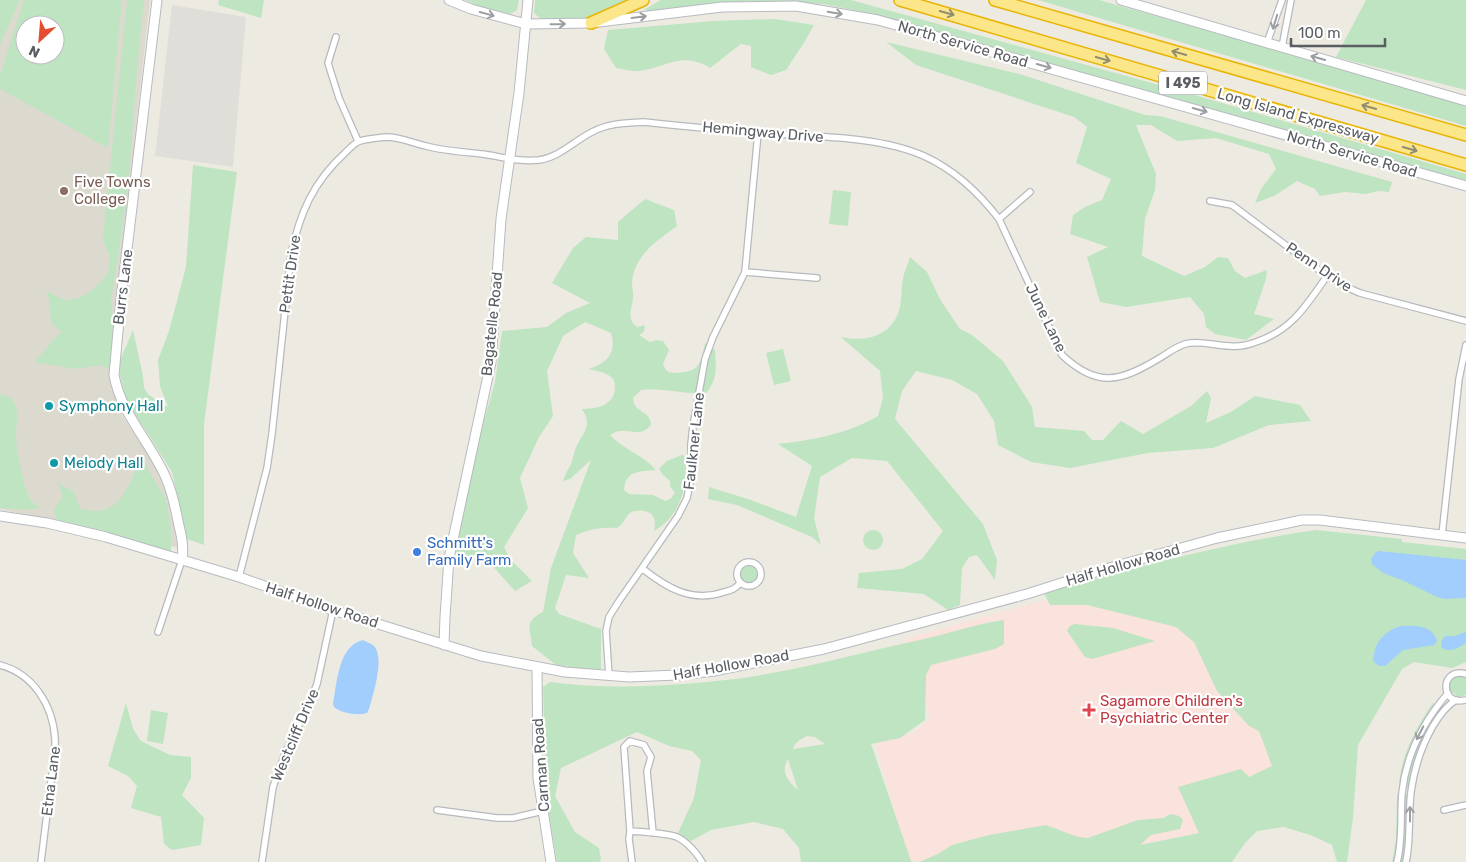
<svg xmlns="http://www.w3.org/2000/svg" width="1466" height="862" font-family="Rubik,sans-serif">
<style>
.industrial{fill:#e0ded9}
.education{fill:#dcdacf;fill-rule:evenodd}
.medical{fill:#fae2dd}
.green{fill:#bee4c1;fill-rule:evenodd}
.water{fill:#a1cefd}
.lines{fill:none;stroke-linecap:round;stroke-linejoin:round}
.street-casing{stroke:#b7b9be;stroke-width:8}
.secondary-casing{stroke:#b7bac0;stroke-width:11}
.highway-casing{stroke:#e9b405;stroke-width:14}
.street{stroke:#fff;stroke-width:5.5}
.secondary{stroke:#fff;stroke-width:9}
.highway{stroke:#fbe78a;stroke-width:11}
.oneway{stroke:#9c9ea1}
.oneway2{stroke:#928d70}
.education-dot{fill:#8d6e63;stroke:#fff;stroke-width:2}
.culture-dot{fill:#0f9aa8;stroke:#fff;stroke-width:2}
.shop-dot{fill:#3f7fe0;stroke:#fff;stroke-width:2}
.health-dot{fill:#e0444e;stroke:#fff;stroke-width:2}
.labels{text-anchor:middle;stroke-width:4.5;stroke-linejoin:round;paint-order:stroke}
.shield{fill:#fff;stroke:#8c8e91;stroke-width:1}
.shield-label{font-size:14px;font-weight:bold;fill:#5a5d62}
.street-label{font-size:15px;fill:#5a5d62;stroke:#fff}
.education-label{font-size:15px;fill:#785e54;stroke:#fff;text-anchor:start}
.culture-label{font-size:15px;fill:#0d838f;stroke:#fff;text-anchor:start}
.shop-label{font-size:15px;fill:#366cbe;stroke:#fff;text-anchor:start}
.health-label{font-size:15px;fill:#be3a42;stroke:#fff;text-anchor:start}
</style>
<rect width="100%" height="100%" fill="#edebe1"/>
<path class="industrial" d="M172,5L246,17L233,167L155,156Z"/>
<path class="education" d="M0,0H150L110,363L112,388L122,415L154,464L166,490L174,518L180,548L0,509ZM25,25H55V55H25Z"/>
<path class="medical" d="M1194,558L1290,812L1199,833L1056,862H920L907,859L875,739L913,733L930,719L905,639Z"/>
<path class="green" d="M0,0H20L0,45Z
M24,0H122L108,148L0,89V75ZM25,25H55V55H25Z
M127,0H144L138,58L129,174L122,231L111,300L114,327L110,369C95,361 85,371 70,368C58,366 46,364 34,362C44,353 51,340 62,332C43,321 55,307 46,291C52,293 61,300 68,300C83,301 110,279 110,264C111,253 104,247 103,237Z
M219,0H264L261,18L218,5Z
M466,0H519L517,10L510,14L480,7Z
M535,0H637L596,19L542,20L534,13Z
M661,0H851L1188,93L1466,174V181L874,14L823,4L750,1L648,12L645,9Z
M1038,0H1099L1466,104V126Z
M1366,0H1466V90L1336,57Z
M775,19L814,25L805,41L786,70L771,75L751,67V46L741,44L710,68C683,51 667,67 640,71C633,72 623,69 616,68L604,49L608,30L713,21Z
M886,42L1023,75L1145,115L1160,116L1392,182L1389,192L1378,191L1366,194L1345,192L1320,196L1315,189L1297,181L1274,196L1255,203L1261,189L1276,169L1269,154L1216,138L1177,141L1151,125H1136L1156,174L1155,190L1145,219L1142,256L1184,276L1205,267L1218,257L1228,258L1235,271L1245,278L1267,270L1266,279L1254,314L1274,319L1246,340L1215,334L1206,327L1204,314L1190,297L1126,307L1100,302L1087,257L1108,247L1070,234L1073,215L1085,207L1102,200L1111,179L1076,163L1087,127L1074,117L916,65Z
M193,165L237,172L204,424V545L187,539L172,472L127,401L123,387L119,371L121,358L133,330L143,376L144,388L148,394L160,403L168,407L160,386L158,360L169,331L186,267Z
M833,190L851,192L848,226L829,224Z
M645,199L674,210L677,226C657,241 635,254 632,282C632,288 634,293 633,298C632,309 626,319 637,327L645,325L644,332L639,335L650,342L657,340L663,341L669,350L663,364C664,367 665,369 667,371C672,375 689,372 694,369C702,363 703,352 705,343L715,350C716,366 718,380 706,393C684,395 662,387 641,390L633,398C633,413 651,410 651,425C640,437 635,430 621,431C617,431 613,433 610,435C623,449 643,455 656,470C640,472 626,469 624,490L629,494L653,495L665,501L670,499L675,493L670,486V481L663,475L659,469L667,461L682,455L685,456C689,484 681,516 654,531C655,526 656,519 652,515C648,510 635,509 630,513C625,517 624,524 617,528C602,527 590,529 576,535L573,553L589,578L566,575L555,608L559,614L601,629V671L556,665L532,646C530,627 524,622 543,612L551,568L591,460L570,479L563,481C565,475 567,471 570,466C573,461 573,455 575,450C581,434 594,426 582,409C596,409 614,406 615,388C615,385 615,380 611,377C606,372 595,371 589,369C607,363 617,353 611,333L585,322L563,336L547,371L553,416L539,437L520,478L528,508L504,547L511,560L532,581L515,591L482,554L455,559L461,502L495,382L502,331L547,327L566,313L590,303L552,283L573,248L586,237L618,240V222Z
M910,257L927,272L941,301L960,329L972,335L1003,361L1032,407L1035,427L1084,431L1092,440H1103L1121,421L1143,434L1191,406L1207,391L1211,398L1206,423L1231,412L1255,396L1300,405L1311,421L1269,425L1213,448L1148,453L1070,468L1031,462L998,445L994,421L977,394L952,380L916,371L902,391L895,419L983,524L997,560L995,580L977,555L969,557L962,568L960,605L948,610L924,594L857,588L859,573L902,569L922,559L943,531L887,461L852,458L820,477L814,518L821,545L812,537L737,505L708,499L709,487L748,499L796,517L812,466L778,444C813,440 847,434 878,416L883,398L880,371L841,337C867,343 894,335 900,307C902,298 901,288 903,279C904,272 908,264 910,257Z
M783,349L791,381L774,385L766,353Z
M0,394C3,395 8,396 11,398C21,408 16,423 16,436C16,448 24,491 31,500C32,503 37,505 40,507L31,510L0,508Z
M141,458L166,499L171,529V551L63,523L56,518L54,510C62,494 67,502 57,483L74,492L80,508C119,521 128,487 141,458Z
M863 540a10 10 0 1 1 20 0a10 10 0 1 1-20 0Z
M1316,530L1402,539V542L1466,549V662L1452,668L1414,662L1402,669L1358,745L1353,818L1347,862H1337L1332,845L1313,836L1284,827L1257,831L1245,843L1232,862H919L938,854L952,845L989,835L1046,825L1078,837L1088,838L1138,820L1163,818L1171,814L1179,816L1183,820L1180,829L1151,835L1140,845L1199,833L1178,787L1241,769L1249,777L1272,766L1259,731L1249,726L1217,691L1194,642L1176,627L1087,605H1050L1044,593C1134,568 1224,543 1316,530Z
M738 574a11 11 0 1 1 22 0a11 11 0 1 1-22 0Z
M1004,620V644L995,649L931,665L926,675L925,720L900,738L871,744L911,861L914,862H801L799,848L783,829L754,822L711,830L689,842L678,833L694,798L701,760L692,751L669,746L637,732L561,768L555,796L575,832L599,848L601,859L599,862H557L546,795L543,687L550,682C610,690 674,686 735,679C796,671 859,653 920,640C948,634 975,624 1004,620ZM807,736L815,737L825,744L793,749C794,743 801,739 807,736ZM788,759L798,790C788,781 780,772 788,759Z
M1075,624L1113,628L1155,641L1092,659L1085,657L1067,631L1070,626Z
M1460,676L1466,678V695L1459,697L1450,691C1448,683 1452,677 1460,676Z
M126,703L133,729L141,741L170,755L191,757V778L182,795L204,818L201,845L172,850L164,844L161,817L131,808L137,786L128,776L108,766Z
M1433,703L1434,704C1416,730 1406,756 1400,787H1399C1400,757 1416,727 1433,703Z
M1439,707L1441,709C1424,734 1414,759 1409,789L1406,788C1411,758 1422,733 1439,707Z
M151,710L168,713L163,744L147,741Z
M1397,795H1399V834L1394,861L1392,862L1396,839Z
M1405,795H1408L1407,842L1403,862H1400L1405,826Z"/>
<path class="water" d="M1379,551L1466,560V598L1444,599L1437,597L1402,580L1383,573L1372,564L1371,559L1375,553Z
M1400,626C1413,625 1434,625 1437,641L1434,645L1403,650L1385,666H1379L1373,661C1374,643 1383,632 1400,626Z
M1466,632V643C1458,648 1451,653 1442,648L1441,642L1445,636H1455Z
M363,640C366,642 371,643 374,646C385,658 373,695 369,709L367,713C357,716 341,713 334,707L333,704C337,683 338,646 363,640Z"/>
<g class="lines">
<g class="street-casing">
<path id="street" d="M336,37L328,63L339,98L358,141
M1267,43L1282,0
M1282,47L1291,0
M1210,201L1232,205L1327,276L1344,286L1360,293L1466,321
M999,219L1030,192
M745,272L817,278
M1442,535L1459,379L1466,345
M737 574a12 12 0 1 1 24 0a12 12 0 1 1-24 0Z
M643,569C667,588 692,603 724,592C731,590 736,589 740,583
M239,577L267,468L272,434L291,254C300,213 313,182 345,153C349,149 354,143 360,141C367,139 378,138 386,137C401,137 412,143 426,146C445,151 464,152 483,154C502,157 519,162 539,160C560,157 574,141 592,132C609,123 626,123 644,122C682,126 720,130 758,133C810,137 877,135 924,156C955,170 979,193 999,219L1062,355C1097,388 1120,382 1158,359C1167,354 1175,347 1185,344C1200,340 1215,346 1230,346C1239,347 1248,345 1256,342C1292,330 1306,306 1327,276
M158,632L182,560
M0,665C34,674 53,706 55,739C56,755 52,773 50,789C47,814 44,838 41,862
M1466,674C1440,666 1439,707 1466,700
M609,676L606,631L609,617L619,601L678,516L687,498L691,478V444L693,426L705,359L713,337L745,272L758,133
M437,810L497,818H513L543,811
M1444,810L1466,805
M630,831C642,832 666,833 677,837C687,842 697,853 702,862
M262,862L273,787L284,756L308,706L317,684L333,610
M632,862L629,839L630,831L624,747L630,741L644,745L651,757L647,771L653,833
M1397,862C1403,839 1400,816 1402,793C1406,755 1423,722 1448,693
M1406,862C1411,839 1408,816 1411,792C1414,769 1421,747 1433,726C1439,716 1446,706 1456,700"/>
</g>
<g class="secondary-casing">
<path id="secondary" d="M157,0L121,299L114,375C120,409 143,434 159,464C170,482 175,505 179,526C182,537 184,548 182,560
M449,0L471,9L526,24L591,23L722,7L796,6L878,20L1466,186
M1121,0L1466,101
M0,516L47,523L106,537L239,577L333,610L481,656L565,672L629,677L678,675L714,671L824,649L1027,594L1102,570L1217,538L1302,520H1320L1466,538
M444,645L445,617L449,558L491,362L501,219L519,93L528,0
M537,668L538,778L551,862"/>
</g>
<g class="highway-casing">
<path id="highway" d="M900,0L1466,165
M995,0L1466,135
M591,23L643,0"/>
</g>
<use href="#street" class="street"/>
<use href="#secondary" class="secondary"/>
<use href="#highway" class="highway"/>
</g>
<defs><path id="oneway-shaft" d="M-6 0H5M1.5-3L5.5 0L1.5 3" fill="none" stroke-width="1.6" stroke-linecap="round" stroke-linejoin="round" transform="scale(1.25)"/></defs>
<g class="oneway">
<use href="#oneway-shaft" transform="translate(835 13) rotate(9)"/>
<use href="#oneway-shaft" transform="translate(487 14) rotate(15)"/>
<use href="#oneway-shaft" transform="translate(639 17) rotate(-7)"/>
<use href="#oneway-shaft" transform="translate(1275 22) rotate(107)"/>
<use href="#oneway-shaft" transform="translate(558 24) rotate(-1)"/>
<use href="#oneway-shaft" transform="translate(1318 58) rotate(-164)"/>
<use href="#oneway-shaft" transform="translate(1044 66) rotate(16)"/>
<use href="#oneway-shaft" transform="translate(1200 110) rotate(16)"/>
<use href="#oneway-shaft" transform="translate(1420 733) rotate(117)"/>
<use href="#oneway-shaft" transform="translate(1410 814) rotate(-90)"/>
</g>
<g class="oneway2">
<use href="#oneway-shaft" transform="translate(947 13) rotate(16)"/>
<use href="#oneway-shaft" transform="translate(1179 53) rotate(-164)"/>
<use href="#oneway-shaft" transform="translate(1103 59) rotate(16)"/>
<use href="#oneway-shaft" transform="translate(1369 107) rotate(-164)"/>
<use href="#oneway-shaft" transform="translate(1410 149) rotate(16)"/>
</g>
<circle class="education-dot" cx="64" cy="191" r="5"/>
<g class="culture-dot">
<circle cx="49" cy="406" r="5"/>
<circle cx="54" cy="463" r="5"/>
</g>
<circle class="shop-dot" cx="417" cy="552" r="5"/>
<path class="health-dot" d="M1086.5 702.5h5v5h5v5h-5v5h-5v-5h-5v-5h5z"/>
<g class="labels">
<rect class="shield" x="1159" y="71.5" width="48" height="23" rx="4"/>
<g class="shield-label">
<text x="1183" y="88">I 495</text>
</g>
<g class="street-label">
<text transform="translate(963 44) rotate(16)" y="5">North Service Road</text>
<text transform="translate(1298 116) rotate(16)" y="5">Long Island Expressway</text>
<text transform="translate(763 132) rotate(5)" y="5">Hemingway Drive</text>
<text transform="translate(1352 154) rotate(16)" y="5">North Service Road</text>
<text transform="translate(1319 267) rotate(34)" y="5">Penn Drive</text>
<text transform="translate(290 274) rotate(-82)" y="5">Pettit Drive</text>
<text transform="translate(123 287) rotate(-83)" y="5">Burrs Lane</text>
<text transform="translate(1046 318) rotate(64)" y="5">June Lane</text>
<text transform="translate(492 324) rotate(-84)" y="5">Bagatelle Road</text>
<text transform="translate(694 441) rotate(-84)" y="5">Faulkner Lane</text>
<text transform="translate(1123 565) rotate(-16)" y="5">Half Hollow Road</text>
<text transform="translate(322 605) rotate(18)" y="5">Half Hollow Road</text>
<text transform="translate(731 665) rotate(-10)" y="5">Half Hollow Road</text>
<text transform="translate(295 735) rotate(-67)" y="5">Westcliff Drive</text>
<text transform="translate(541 765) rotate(-94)" y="5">Carman Road</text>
<text transform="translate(51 781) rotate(-83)" y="5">Etna Lane</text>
</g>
<g class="education-label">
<text x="74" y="187">Five Towns<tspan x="74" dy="17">College</tspan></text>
</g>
<g class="culture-label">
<text x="59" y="411">Symphony Hall</text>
<text x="64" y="468">Melody Hall</text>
</g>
<g class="shop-label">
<text x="427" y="548">Schmitt's<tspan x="427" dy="17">Family Farm</tspan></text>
</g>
<g class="health-label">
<text x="1100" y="706">Sagamore Children's<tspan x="1100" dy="17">Psychiatric Center</tspan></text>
</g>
</g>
<g transform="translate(40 40) rotate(206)"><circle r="24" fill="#ffffff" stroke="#bdbec0"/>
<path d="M0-4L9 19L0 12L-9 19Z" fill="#e54b2f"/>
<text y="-8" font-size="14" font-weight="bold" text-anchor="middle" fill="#5a5d62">N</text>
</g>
<path d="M1291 38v8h94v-8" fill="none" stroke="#5a5d62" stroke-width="2.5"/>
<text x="1298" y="38" font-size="15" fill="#5a5d62" stroke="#ffffff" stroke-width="4" paint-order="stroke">100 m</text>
</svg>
